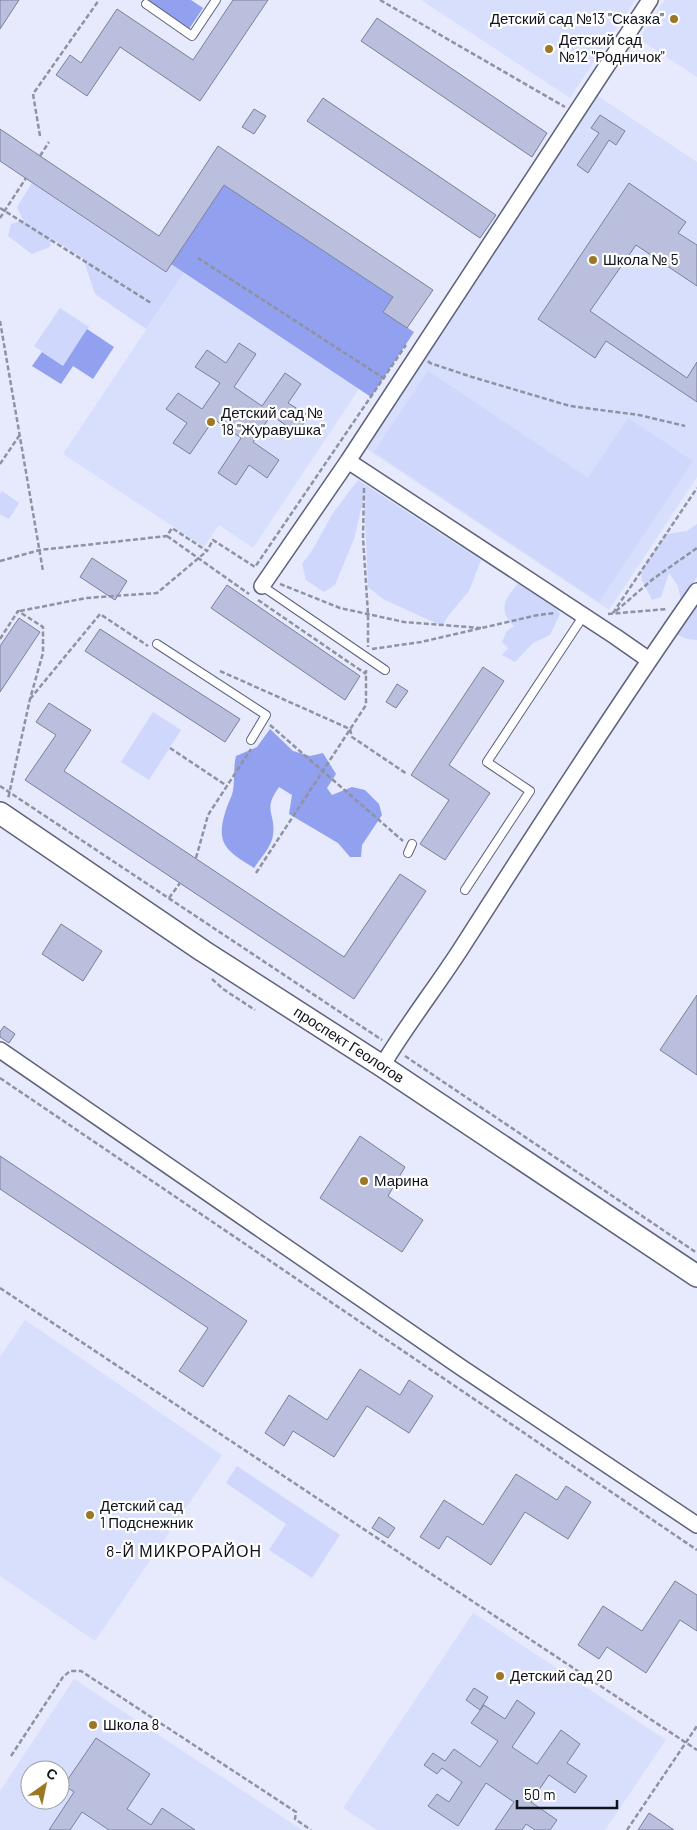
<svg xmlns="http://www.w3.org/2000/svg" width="697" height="1830" font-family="Barlow,sans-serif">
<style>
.built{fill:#d8dffc;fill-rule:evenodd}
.green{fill:#cfd7fc}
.forest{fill:#91a0ef}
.building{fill:#b9bfdc;stroke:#7a809b}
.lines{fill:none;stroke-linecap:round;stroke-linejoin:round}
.lane-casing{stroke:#5c627b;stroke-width:10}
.street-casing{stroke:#5c627b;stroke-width:18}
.secondary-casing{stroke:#5c627b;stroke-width:24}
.path{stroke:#8f92a1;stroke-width:2.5;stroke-dasharray:5 2.5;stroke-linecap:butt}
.lane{stroke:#fff;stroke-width:8}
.street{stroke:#fff;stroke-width:15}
.secondary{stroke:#fff;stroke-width:21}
.poi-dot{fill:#9d7824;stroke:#fff;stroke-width:2}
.labels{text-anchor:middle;stroke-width:4.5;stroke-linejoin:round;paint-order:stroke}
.poi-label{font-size:15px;fill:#10121c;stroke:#fff;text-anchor:start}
.street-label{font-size:15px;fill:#10121c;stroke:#fff}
.neighbourhood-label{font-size:16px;letter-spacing:1px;fill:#10121c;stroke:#fff}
</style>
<rect width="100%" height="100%" fill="#e6eafc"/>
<path class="built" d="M421,0H635L570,98Z
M665,0H697V77L639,39Z
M598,96L697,162V477L609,610L365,448Z
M184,273L359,389L253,548L219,525L204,547L63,454Z
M25,1320L222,1455L95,1641L0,1576V1357Z
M473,1613L666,1740L605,1830H377L343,1808Z
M74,1679L302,1830H0V1791ZM30,1770H60V1800H30Z"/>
<path class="green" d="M32,183L165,272L171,264L184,273L146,329L95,294L83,258L51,238L50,247L32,254L8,236L11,224L23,220L17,207Z
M60,308L89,327L63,366L34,346Z
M428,371L588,478L628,418L693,461L599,602L374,452Z
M358,480L481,560L469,591L448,616L442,626L383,599L368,587L364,497L354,539L335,585L324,592L306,580L302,564L313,549L333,513Z
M2,491L19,503L9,519L0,514V494Z
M697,524V577L681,601L678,586L669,573L661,597L652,600L642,580L641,572L666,534L687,531Z
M519,582L554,604L560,614L550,635L533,643L515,662L502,655L508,648L502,642L507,631L514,626C496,608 506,599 519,582Z
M694,607H697V640L687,639L676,634Z
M153,712L181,730L149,780L121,762Z
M237,1466L340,1535L312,1578L269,1550L286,1524L226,1483Z"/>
<path class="forest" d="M146,0H191L203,8L189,29Z
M224,185L393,297L383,312L414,332L371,397L171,264Z
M87,329L114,347L93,379L73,366L61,384L32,366L42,352L63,366Z
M270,729L293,751L310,756L323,753L336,774L327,788L332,795L352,787L365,790L379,804L382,815L362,845L361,857H350L338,843L289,814L292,795L279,787C262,811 276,812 273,835C272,846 260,859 254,868C229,852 215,846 225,813C227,805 231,799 233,791C235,779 233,768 236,756L257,747Z"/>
<path class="building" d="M0,0H19L0,29Z
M233,0H268L200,101L120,47L87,96L56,75L70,55L81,63L117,9L193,60Z
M377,18L547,133L532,157L361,41Z
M323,98L496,215L480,238L307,121Z
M254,109L266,116L254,134L242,127Z
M600,115L625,131L616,145L609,140L588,173L577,165L599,133L591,128Z
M0,129L159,236L218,146L433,290L407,328L383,312L393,297L224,185L166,272L0,161Z
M629,183L686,222L678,233L697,245V286L636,245L590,311L687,378L697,362V402L606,341L595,358L538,319Z
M239,343L256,354L234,387L262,406L285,373L301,384L288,403L309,416L297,433L271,415L253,442L279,460L267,478L249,465L236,485L218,473L241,438L214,419L190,454L173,443L187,423L166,409L178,393L202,409L220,383L195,367L207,350L226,363Z
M92,558L127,581L115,600L80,577Z
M227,585L360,676L345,700L211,608Z
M19,618L40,632L0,692V646Z
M100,629L240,719L225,742L85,651Z
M483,667L504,681L449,765L490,793L445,860L420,844L449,800L411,775Z
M397,684L408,691L396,708L386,702Z
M49,703L91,730L64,771L344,957L400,874L426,891L354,999L25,780L56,735L36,722Z
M61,924L102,951L83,981L42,954Z
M697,995V1075L660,1050Z
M4,1026L15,1034L9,1043L0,1037V1032Z
M360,1136L405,1167L388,1196L423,1220L402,1252L320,1198Z
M0,1156L247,1321L203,1387L179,1371L208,1328L0,1189Z
M360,1369L400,1395L409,1380L433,1396L409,1433L367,1406L334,1457L293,1431L284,1446L265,1433L289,1395L327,1420Z
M516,1474L557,1500L566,1486L591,1502L568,1539L525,1512L491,1565L447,1536L439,1549L420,1537L444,1500L483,1525Z
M379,1517L395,1528L388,1538L372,1528Z
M675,1581L697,1595V1631L680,1620L646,1673L607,1647L599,1659L578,1645L603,1606L642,1631Z
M474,1688L488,1697L480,1710L466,1700Z
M517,1700L535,1713L512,1747L537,1764L561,1730L580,1744L567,1763L587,1776L575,1793L549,1775L531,1802L557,1820L550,1830H535L526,1824L522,1830H495L514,1802L486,1783L458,1826L428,1806L437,1794L449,1802L462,1782L442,1768L437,1774L424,1765L433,1753L445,1761L454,1749L480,1767L498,1741L471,1723L484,1705L505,1719Z
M96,1738L150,1774L127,1809L151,1825L162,1808L195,1830H109L82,1812L70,1830H49L74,1792L64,1785Z
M649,1813L674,1830H638Z"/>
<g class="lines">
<g class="lane-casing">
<path id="lane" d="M146,4L192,36L216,0
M262,586L385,670
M157,644L266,715L251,740
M408,853L412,844
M465,890L530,791L487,762L584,615"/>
</g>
<g class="street-casing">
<path id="street" d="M348,461L616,637L649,660
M262,586L348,461L650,0
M0,1050L462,1368L697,1525
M382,1066C407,1024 438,985 464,944C540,825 616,707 697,591"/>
</g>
<g class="secondary-casing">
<g id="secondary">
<path id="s1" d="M0,813L203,951L382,1066L697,1276"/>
</g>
</g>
<path class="path" d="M380,0L565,107
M40,136L33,94L99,0
M40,156L49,142
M0,208L151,303
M0,218L26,178
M198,258L385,379
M0,321L43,571
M428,361L430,363L472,377L570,406L639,415L685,426
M0,464L19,436
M364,488L363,538L368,614V647
M167,536L249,594
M0,561L40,550L167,536L172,528L207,551L213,540L255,567L406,345
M280,584L340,608L404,622L481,628
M258,600L366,674
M20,611L86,598L157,593L207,551
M616,611L653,579L697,548
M613,613L697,488
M608,614L667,609
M0,639L18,611L43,627V653L30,699L8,799
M372,649L421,642L538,615L555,613
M220,671L350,729L352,737L407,774
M30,699L100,614L148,646
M270,725L403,841
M170,748L227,786
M0,786L382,1040
M196,858L208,815L251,749
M256,873L366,705V670
M169,898L180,883
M212,979L223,989L255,1010
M405,1056L697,1253
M0,1078L697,1550
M0,1288L697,1750
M11,1756L63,1677L70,1671H81L296,1812L295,1819L311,1830
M627,1830L697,1726"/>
<use href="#lane" class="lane"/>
<use href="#street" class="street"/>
<use href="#secondary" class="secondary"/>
</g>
<g class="poi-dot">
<circle cx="674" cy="19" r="5"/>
<circle cx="549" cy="49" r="5"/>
<circle cx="593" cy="260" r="5"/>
<circle cx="211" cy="422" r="5"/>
<circle cx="364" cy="1181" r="5"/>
<circle cx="90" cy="1515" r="5"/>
<circle cx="500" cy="1676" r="5"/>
<circle cx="93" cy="1725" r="5"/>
</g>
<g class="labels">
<g class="poi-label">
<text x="664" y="24" text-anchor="end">Детский сад №13 "Сказка"</text>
<text x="559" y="45">Детский сад<tspan x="559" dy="17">№12 "Родничок"</tspan></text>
<text x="603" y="265">Школа № 5</text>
<text x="221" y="418">Детский сад №<tspan x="221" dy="17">18 "Журавушка"</tspan></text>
<text x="374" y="1186">Марина</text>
<text x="100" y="1511">Детский сад<tspan x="100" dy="17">1 Подснежник</tspan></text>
<text x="510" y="1681">Детский сад 20</text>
<text x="103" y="1730">Школа 8</text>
</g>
<g class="street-label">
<text dy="5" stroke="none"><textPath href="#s1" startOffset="419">проспект Геологов</textPath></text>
</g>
<g class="neighbourhood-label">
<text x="184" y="1557">8-Й МИКРОРАЙОН</text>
</g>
</g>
<g transform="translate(45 1785) rotate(33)"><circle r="24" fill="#ffffff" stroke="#9fa0a4"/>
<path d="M0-4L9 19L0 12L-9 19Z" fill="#9d7824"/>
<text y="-8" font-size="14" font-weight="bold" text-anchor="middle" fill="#10121c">С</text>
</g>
<path d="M517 1800v8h100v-8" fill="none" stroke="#10121c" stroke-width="2.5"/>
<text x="524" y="1800" font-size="15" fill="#10121c" stroke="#ffffff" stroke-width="4" paint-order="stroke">50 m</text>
</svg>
